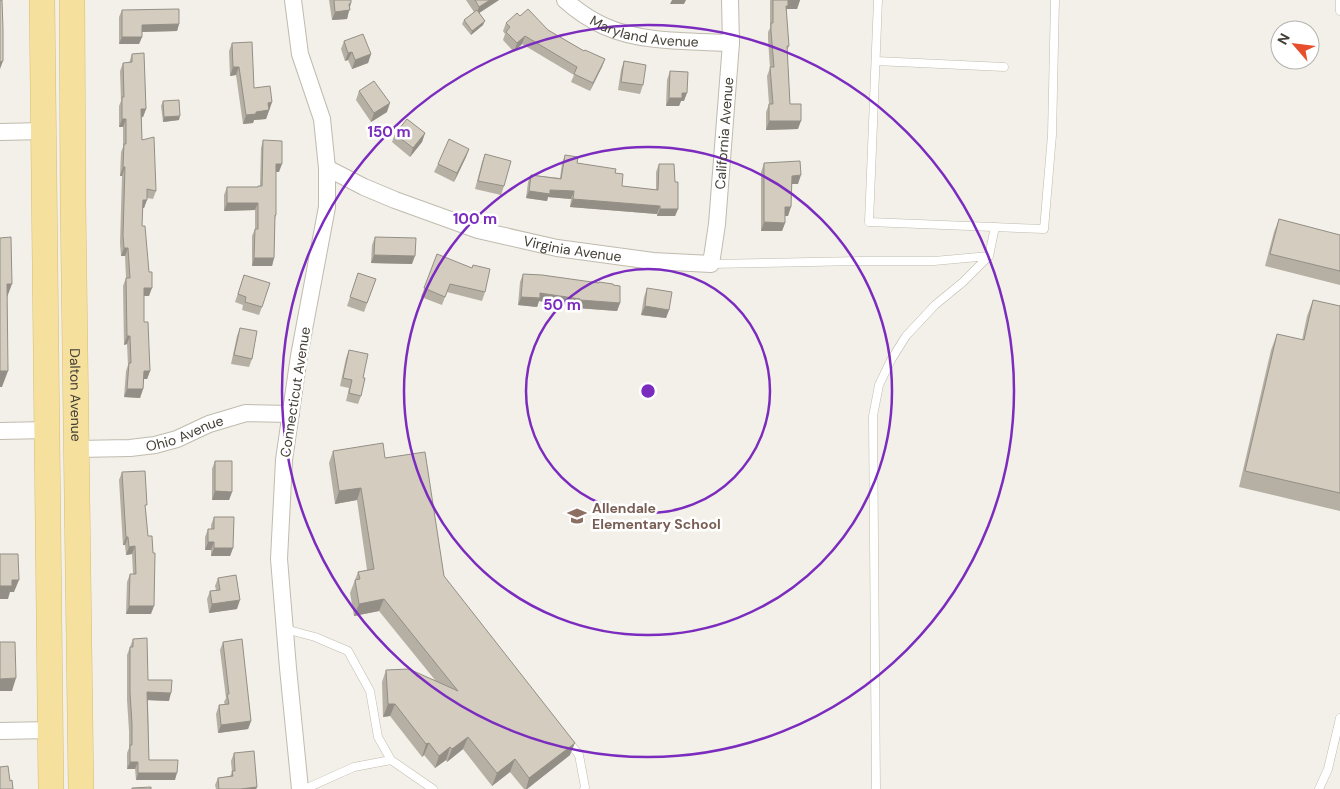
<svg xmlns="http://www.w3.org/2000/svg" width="1340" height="789" font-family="'DM Sans',sans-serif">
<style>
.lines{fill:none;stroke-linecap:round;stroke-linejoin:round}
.lane-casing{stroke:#c0bbae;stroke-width:9}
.street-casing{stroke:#c0bbae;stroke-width:18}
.primary-casing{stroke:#d9bd70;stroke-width:26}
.lane{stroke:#fff;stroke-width:8}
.street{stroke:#fff;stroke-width:16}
.primary{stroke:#f5e09e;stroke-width:25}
.wall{fill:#b5afa4}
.shaded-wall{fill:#948f86}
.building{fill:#d3ccbf;stroke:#948f86}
.ring{fill:none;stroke:#7b2cbf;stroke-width:2.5}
.labels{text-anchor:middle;stroke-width:5;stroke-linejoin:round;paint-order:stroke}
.street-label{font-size:14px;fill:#454037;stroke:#fff}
.education-label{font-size:14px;font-weight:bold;fill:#785e54;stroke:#fff;text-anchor:start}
.centre{fill:#7b2cbf;stroke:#fff;stroke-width:2.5}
.ring-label{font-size:15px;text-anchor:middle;font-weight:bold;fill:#7b2cbf;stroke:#fff;stroke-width:5;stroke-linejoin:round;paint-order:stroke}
</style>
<rect width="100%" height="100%" fill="#f2f0e8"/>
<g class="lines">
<g class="lane-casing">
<path id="lane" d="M878,0L869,222L1044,229L1052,135L1055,0
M1340,0V11
M876,61L1004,67
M711,264L860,261H934L989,256
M285,629L315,637L348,651L370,691L378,737L391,760
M568,741L579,755L585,787L584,789
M305,789L354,767L391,760L433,789
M876,789L873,416L879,385L891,360L906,336L935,305L963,282L989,256L995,227
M1319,789L1328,769L1340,718"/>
</g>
<g class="street-casing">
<g id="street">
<path d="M293,0L300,54L322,119L327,168V207L299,356L284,460L279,559L288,668L300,789"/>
<path id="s1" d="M565,0C575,9 591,20 604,26C641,43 690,41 731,43"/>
<path d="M0,132L44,131"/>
<path id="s2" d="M327,168L364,187L395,200L478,230L557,248L653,261L711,264L717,224L731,43L730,0"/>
<path d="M0,431L47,430"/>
<path id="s3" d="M77,449L130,448L155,445L177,439L209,424L246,413L291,414"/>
<path d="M0,731L51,730"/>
</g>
</g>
<g class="primary-casing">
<g id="primary">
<path d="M42,0L51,789"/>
<path id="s4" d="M72,0L73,203L81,789"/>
</g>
</g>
<use href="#lane" class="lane"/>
<use href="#street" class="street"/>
<use href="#primary" class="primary"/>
</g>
<path class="wall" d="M329,0H351L347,19L332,20Z
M466,0H499L479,13L483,25L471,35L462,24L464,20L474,12Z
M770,0H800L797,9H787L786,10L789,46L787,50L790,104L798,129L766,130V112L769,104L767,76L770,68L768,39V32L770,28Z
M122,10L179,24L177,31L142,32V37L139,44H119V17Z
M520,16L548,30L584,51L605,59L590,91L571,82L574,75L522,44L514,52L503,40L505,34L503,31L506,23Z
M344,41L371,54L368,63L352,69L348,60L345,61L341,49Z
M232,43L254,88L272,102L266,119L254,120L253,123L243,124L236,75L230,76L229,51Z
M132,54L146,109L143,117H142V140L156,191L153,199L147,198L144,208H142V226L149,296H144V322L150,371L147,379H144L143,389L140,398L124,397L126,371L128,365L127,344L124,345L123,286L126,278L125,256H121L120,243L122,176H120L121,152L123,147V127H119V106L121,101L120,71L123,63H129Z
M624,61L643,85L640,94L618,90L621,70Z
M670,71L684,101H681L679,106H666L667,80Z
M359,91L387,112L371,122L356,100Z
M163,101L179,120L163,122L161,106Z
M425,133L422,142L410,157L392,142L395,134Z
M263,140L279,172H276V215L275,219L274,258L272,266H252V236L255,229V210L224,211V195L227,187H257L260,186L261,148Z
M469,149L466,157L454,182L434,172L438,164Z
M485,154L504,186L501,195L475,189L482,162Z
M565,155L577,163L615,173L622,186L656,190V172L659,164L675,182L678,209L675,216H657V214L570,207L571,199L548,197L547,201L526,198L528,182L531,175L560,178L562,163Z
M764,163L798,184H792L788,216H785V223L782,231H761V172Z
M1279,219L1340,235V285L1265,266L1274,232Z
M375,237L412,264L371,263L372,245Z
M437,254L485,292L482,301L447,292L442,305L421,297Z
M358,273L376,279L364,312L347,306Z
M523,274L613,285L620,303L617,311L577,308V307L539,301L537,307L518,305L520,282Z
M244,275L262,307L259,315L242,310L243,305L235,302Z
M647,288L669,310L666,318L641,315L644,297Z
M1313,300L1340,306V511L1239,487L1271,350L1277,334L1302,340L1307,316Z
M240,328L252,359L249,367L231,364L237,336Z
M349,350L363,378L361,396L358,404L346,401L349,388L340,386L346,358Z
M333,451L385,458L444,576L570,755L527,789H524L510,772L492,786L463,749L447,762L446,760L435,768L424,755L422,757L390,716L383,717L382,682L386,670L435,680L379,611L354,616L350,593L358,572L367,570L357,500L335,504L329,463Z
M215,461L232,492L229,500H212V469Z
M122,472L146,510L151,614H126L127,582L130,574H133L132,554L126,555L125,545H123L119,480Z
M214,517L233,548L230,556H211V550H205V537L208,529H211V525Z
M218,578L237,609L209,613L207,599L210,591L216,590L215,586Z
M133,639L148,680L169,701L148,700L149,760L175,780H136L135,769H127V753L129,748V731L127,700V655Z
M223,642L251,721L248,729L218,733L216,714L219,705H225L224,702L226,698L220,650Z
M234,753L257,787L256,789H216L215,785L218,778L230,776L232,772L231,761Z"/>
<path class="shaded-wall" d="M490,0H499L476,15L479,7Z
M672,0H686L684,4H670Z
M788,0H800L797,9H787L785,14H783Z
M351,3L347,19L332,20L335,12L349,4Z
M485,21L483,25L471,35L472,31Z
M179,24L177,31L139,32L142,25Z
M525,36L522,44L514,52L517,43Z
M122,37H142L139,44H119Z
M352,52L348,60L345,61L348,53Z
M371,54L368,63L352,69L355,60Z
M605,59L602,67L590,91L593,83Z
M3,61L0,69V62Z
M233,67H239L236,75L230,76Z
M682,93H687L684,101H681L679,106H666L669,98Z
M272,102L266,119L254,120L253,123L243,124L246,115L256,112L268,103Z
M390,103L387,112L371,122L374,113Z
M141,109H146L143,117H138Z
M180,116L179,120L163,122L164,117Z
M122,119H126L123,127H119Z
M769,121H801L798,129L766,130Z
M425,133L422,142L410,157L413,148Z
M469,149L466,157L454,182L457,173Z
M276,164H282L279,172H273Z
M123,167H125L122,176H120Z
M801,175L798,184H789L792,176Z
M550,190L574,191L571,199L548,197L547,201L526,198L529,191Z
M573,199L660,206L657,214L570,207Z
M143,200H147L144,208H140Z
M227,203H258L255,210L224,211Z
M785,207H791L788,216H782Z
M660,209H678L675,216H657Z
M764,222L785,223L782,231H761Z
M124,248H128L125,256H121Z
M374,255L415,256L412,264L371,263Z
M254,258H274L272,266H252Z
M7,284H12L6,300Z
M144,288H152L149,296H140Z
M540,293L580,299L577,307L539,301L537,307L518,305L521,297Z
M580,300L620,303L617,311L577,308Z
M645,306L669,310L666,318L641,315Z
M127,336H130L127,344L124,345Z
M0,371H8L2,387H0Z
M144,371H150L147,379H141Z
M127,389H143L140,398L124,397Z
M361,488L357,500L335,504L339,491Z
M215,491L232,492L229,500H212Z
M126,537H128L125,545H123Z
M208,542H214L211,550H205Z
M135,546L132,554L126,555L129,547Z
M214,548H233L230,556H211Z
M12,580H19L14,592H10L8,599H0V586Z
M384,599L379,611L354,616L359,604Z
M240,600L237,609L209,613L212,604Z
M129,606H154L151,614H126Z
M16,678L12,691H0V679Z
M147,692L171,693L169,701L145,700Z
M388,704H395L390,716L383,717Z
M251,721L248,729L218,733L221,725Z
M468,737L463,749L447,762L452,749Z
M429,743L424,755L422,757L426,744Z
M575,743L570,755L527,789H526L529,778Z
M450,747L446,760L435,768L439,756Z
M515,759L510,772L492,786L497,773Z
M130,762H138L135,769H127Z
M138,773H177L175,780H136Z
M257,787L256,789H240Z"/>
<path class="building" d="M0,0H2L3,29V61L0,62Z
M334,0H351V3L349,4L350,10L335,12Z
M475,0H490L479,7Z
M773,0H800H788V6H786L789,46H787L790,104H801V121H769V104H773L770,67H774L771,31V23H773Z
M179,9V24L142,25V37H122V10Z
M528,9L548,30L584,51L585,50L605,59L593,83L574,74L577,67L525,36L517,43L506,32L510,27L506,23L517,13L520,16Z
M477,10L485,21L472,31L464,20Z
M363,34L371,54L355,60L352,52L348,53L344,41Z
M252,42L254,88L270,86L272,102L268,103L269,110L256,112V114L246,115L239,67H233L232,43Z
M144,53L146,109H141L142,140L154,137L156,191L147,189V200H143L142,226H145L149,272H152V288H144V322H148L150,371H144L143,389H127L129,363H131L130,336H127L126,278H130L128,248H124L123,235L125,167H123L124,144H126V119H122V97H124L123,63L132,62V54Z
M624,61L646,65L643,85L621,82Z
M670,71L688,72L687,93H682V98H669Z
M374,81L390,103L374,113L359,91Z
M179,100L180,116L164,117L163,101Z
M407,119L425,133L413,148L395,134Z
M449,139L469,149L457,173L438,164Z
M263,140L282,141V164H276V215H275L274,258H254L255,229H258V203H227V187H258V186H262Z
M485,154L511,161L504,186L478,181Z
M565,155L578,157L577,163L616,169L615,173L623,174L622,186L658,190L659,164H674L675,182H678V209H660V206L573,199L574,191L550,190V194L529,191L531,175L561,179Z
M800,161L801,175L792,176L791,207H785V223L764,222V163Z
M1279,219L1340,235V271L1270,254Z
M11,237L12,284H7L8,371H0V238Z
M375,237L416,238L415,256L374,255Z
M437,254L472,268L473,265L490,269L485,292L450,284L445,297L424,288Z
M358,273L376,279L367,303L350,297Z
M523,274L542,275L599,283V282L613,284V285L620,286V303L580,300V299L540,293V298L521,297Z
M244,275L270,283L262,307L245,302L246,297L238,294Z
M647,288L672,292L669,310L645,306Z
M1313,300L1340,306V493L1245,471L1277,334L1304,340Z
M240,328L257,331L252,359L234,355Z
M349,350L368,354L363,378H365L361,396L349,393L352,380L343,378Z
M383,443L385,458L425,452L444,576L575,743L529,778L515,759L497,773L468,737L452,749L450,747L439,756L429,743L426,744L395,704H388L386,670L409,669L458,691L384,599L359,604L355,580L360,579L358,572L374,569L361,488L339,491L333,451Z
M215,461H232V492L215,491Z
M145,471L147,505H145L148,536H152L153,553H155L154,606H129L130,574H136L135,546L129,547L128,537H126L122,472Z
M214,517H234L233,548H214V542H208V529H214Z
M0,554H18L19,580H12V586H0Z
M236,575L240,600L212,604L210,591L220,590L218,578Z
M147,638L148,680H172L171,693L147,692L149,760H178L177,773H138V762H130V745H132V723L130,693V647H133V639Z
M242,639L251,721L221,725L219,705L229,704L227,694H229L223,642Z
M0,642H15L16,678L0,679Z
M254,751L257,787L240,789H219L218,778L233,776L232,771H235L234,753Z
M8,766L10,781L12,780L13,789H0V767Z
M151,787V789H132V788Z"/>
<g class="ring">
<circle cx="648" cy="391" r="122"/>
<circle cx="648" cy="391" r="244"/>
<circle cx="648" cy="391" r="366"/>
</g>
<defs>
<g id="school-bare" transform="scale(1.5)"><path d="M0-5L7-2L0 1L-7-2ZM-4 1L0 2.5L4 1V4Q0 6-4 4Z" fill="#8d6e63" stroke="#fff" stroke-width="2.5" paint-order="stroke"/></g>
</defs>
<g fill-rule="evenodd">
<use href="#school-bare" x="577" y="516"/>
</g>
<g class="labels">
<g class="street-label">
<text dy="5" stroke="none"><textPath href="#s1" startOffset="88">Maryland Avenue</textPath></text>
<text dy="5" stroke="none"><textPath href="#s2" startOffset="531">California Avenue</textPath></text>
<text dy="5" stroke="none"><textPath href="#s2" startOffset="260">Virginia Avenue</textPath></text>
<text transform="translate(295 392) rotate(-81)" y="5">Connecticut Avenue</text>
<text dy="5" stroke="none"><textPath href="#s4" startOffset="395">Dalton Avenue</textPath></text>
<text dy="5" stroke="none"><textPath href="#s3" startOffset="110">Ohio Avenue</textPath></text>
</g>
<g class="education-label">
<text x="592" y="513">Allendale<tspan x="592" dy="16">Elementary School</tspan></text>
</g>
</g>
<circle cx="648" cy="391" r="8" class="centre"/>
<g class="ring-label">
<text x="389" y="137">150 m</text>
<text x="475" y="224">100 m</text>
<text x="562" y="310">50 m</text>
</g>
<g transform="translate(1295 45) rotate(298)"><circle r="24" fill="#ffffff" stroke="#b5b3af"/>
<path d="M0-4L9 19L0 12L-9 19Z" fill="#e74e2b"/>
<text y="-8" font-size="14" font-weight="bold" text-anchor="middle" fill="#454037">N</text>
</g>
</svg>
